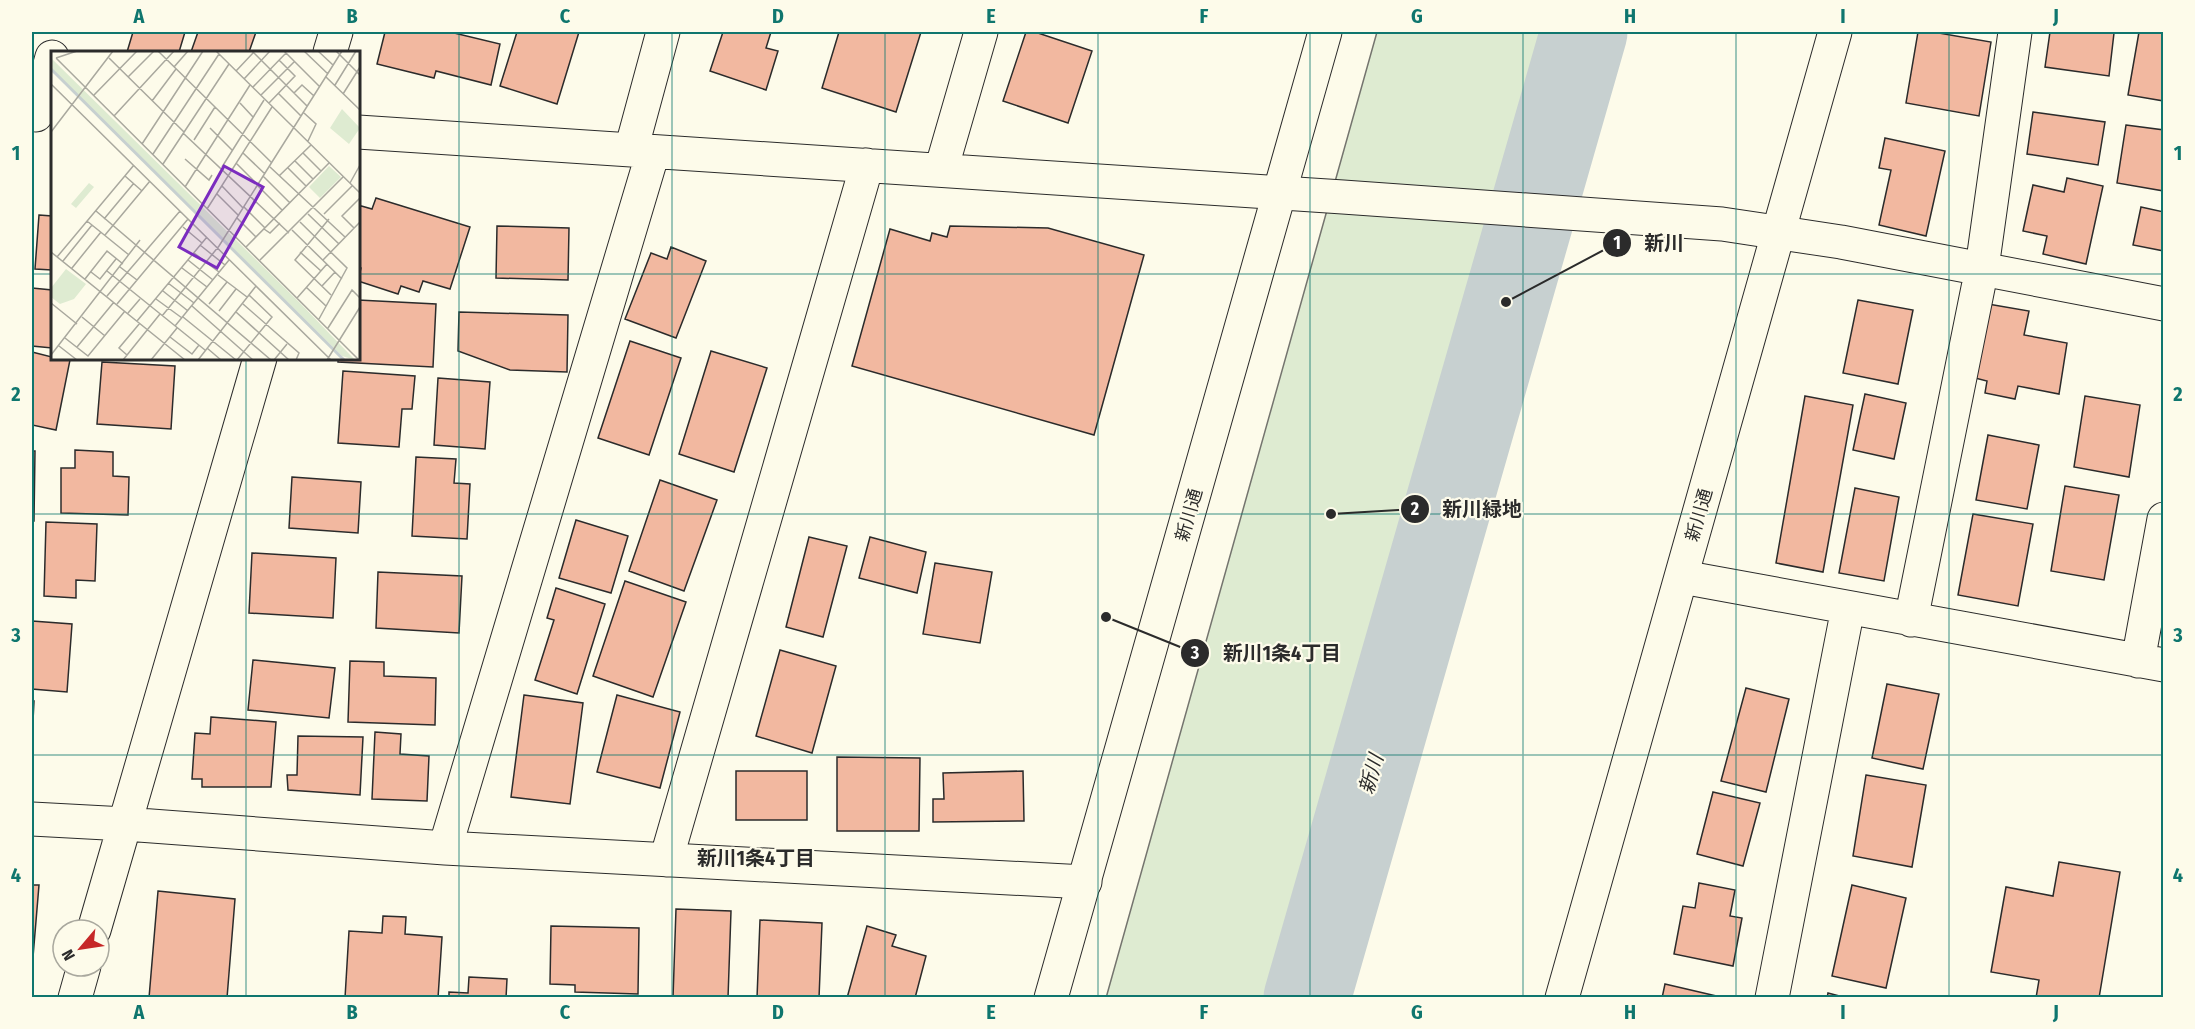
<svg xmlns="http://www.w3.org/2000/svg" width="2195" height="1029" font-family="'Fira Sans Condensed','Noto Sans JP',sans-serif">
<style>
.green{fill:#deebd1;stroke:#74746e;stroke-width:1.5}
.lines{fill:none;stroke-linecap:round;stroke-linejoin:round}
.river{stroke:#c7d0d0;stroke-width:87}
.building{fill:#f2b8a0;stroke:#2b2b2b;stroke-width:1.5}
.minor-casing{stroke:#2b2b2b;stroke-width:35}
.tertiary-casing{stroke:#2b2b2b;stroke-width:35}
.minor{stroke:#fdfbea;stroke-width:33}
.tertiary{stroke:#fdfbea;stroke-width:33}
.grid{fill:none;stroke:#0f766e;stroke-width:1.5;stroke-opacity:0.55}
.labels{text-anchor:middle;stroke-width:4.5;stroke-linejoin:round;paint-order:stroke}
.street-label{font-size:18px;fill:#2b2b2b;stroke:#fdfbea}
.water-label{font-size:20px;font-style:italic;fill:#2b2b2b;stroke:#fdfbea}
.neighbourhood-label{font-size:20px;font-weight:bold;fill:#2b2b2b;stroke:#fdfbea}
.inset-river{fill:none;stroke:#c7d0d0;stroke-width:3}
.inset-road{fill:none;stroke:#a9a89e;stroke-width:1.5}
.view{fill:#7b2cbf;fill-opacity:0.15;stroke:#7b2cbf;stroke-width:3}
.inset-edge{fill:none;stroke:#2b2b2b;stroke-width:3}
.leader{fill:none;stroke:#2b2b2b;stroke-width:2}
.callout-dot{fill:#2b2b2b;stroke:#fdfbea;stroke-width:2}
.mark-label{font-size:18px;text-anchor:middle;font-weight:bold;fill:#fff}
.callout-label{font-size:20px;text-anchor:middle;font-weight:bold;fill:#2b2b2b;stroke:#fdfbea;stroke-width:4.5;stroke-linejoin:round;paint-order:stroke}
.neatline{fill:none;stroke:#0f766e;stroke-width:2}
.grid-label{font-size:20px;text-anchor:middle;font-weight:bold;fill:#0f766e}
</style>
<rect width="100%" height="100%" fill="#fdfbea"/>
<path class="green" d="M1377,32H1559L1281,997L1106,998Z"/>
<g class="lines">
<path class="river" d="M1307,998L1584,32"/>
</g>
<path class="building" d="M133,32H185L179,52H127Z
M198,32H256L249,52H191Z
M385,32H450L500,44L491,85L436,71L434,78L377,64Z
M517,32H579L557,104L500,86Z
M723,32H771L766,48L778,51L766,90L710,71Z
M839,32H921L896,112L822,88Z
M1026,32H1035L1092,51L1068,123L1003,101Z
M1918,32H1933L1991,42L1979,116L1906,103Z
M2050,32L2114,33L2109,76L2045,67Z
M2139,32H2164V101L2128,95Z
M2033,112L2105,122L2098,165L2027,154Z
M2126,125L2164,130V191L2117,183Z
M1885,138L1945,151L1926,236L1879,225L1891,170L1879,168Z
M2067,178L2103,186L2086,264L2043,254L2047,236L2023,231L2033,185L2064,192Z
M376,198L470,227L450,289L423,281L419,292L401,286L398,294L358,281L361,268L358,267V205L372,209Z
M2141,207L2164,212V251L2133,245Z
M39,215L52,216V270L35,269Z
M497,226L569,228L568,280L496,278Z
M950,226L1048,228L1144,255L1094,435L852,366L890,229L930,241L932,233L947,237Z
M671,247L706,261L676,338L625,319L651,253L667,259Z
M32,288L52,290V348L32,346Z
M358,300L436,304L433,367L338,362V358H358Z
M1858,300L1913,310L1898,384L1843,373Z
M1988,304L2029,311L2024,335L2067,343L2059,394L2018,386L2015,399L1985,393L1987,381L1975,378Z
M459,312L568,315L567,372L510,370L458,351Z
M630,341L681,358L649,455L598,438Z
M711,351L767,368L734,472L679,454Z
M32,352L52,357V358L70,360L56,430L32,425Z
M102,362L175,366L171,429L97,424Z
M343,371L415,376L412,409H402L399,447L338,443Z
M438,378L490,382L485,449L434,445Z
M1865,394L1906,403L1894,459L1853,450Z
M1805,396L1853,405L1823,572L1776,563Z
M2085,396L2140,405L2129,477L2074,467Z
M1988,435L2039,445L2027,509L1976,500Z
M75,450L113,452V476L129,477L128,515L61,513V468H75Z
M32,451H35L34,521H32Z
M416,457L456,459L454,483L470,484L467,539L412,536Z
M292,477L361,482L358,533L289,528Z
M660,480L717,500L684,591L629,571Z
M2065,486L2119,495L2104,580L2051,571Z
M1855,488L1899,497L1884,581L1839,573Z
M1973,514L2033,524L2018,606L1958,595Z
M576,520L628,536L611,593L559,578Z
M46,522L97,524L95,581L76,580V598L44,596Z
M809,537L847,546L823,637L786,627Z
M870,537L926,552L917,593L859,578Z
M252,553L336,558L333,618L249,613Z
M935,563L992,572L980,643L923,634Z
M378,572L462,576L459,633L376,628Z
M625,581L686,602L653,697L593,676Z
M556,588L605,604L577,694L535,680L554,620L547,618Z
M32,621L72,624L67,692L32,689Z
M780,650L836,666L812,753L756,736Z
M253,660L335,668L329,718L248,710Z
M350,661L384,662V676L436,678L435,725L348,722Z
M1887,684L1939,694L1923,769L1872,758Z
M1746,688L1789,699L1766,792L1721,781Z
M524,695L583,703L570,804L511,797Z
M617,695L680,712L660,788L597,772Z
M32,701H34L32,741Z
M211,717L276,722L271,787H202V779H192L195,733L210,734Z
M375,732L401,734L400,754L429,756L427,801L372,799Z
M298,736L363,737L360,795L288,790L287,775H297Z
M837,757L920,758L919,831H837Z
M736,771H807V820H736Z
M1023,771L1024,821L933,822V799H944L943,773Z
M1866,775L1926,785L1912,867L1853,856Z
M1713,792L1760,803L1743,866L1697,854Z
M2059,862L2120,872L2099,998H2036L2039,980L1991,972L2006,887L2053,896Z
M1699,883L1735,890L1730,916L1742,918L1733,966L1674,954L1683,906L1695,908Z
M32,885H39L33,957H32Z
M1852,885L1906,898L1886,988L1832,976Z
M158,891L235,899L227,998H149Z
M676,909L731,911L728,998H673Z
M383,916L406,917L405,934L442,937L438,998H345L349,931L382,933Z
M760,920L822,923L819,998H757Z
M551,926L639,928L638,994L575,992V985L550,984Z
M867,926L896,935L892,946L926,956L915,998H847Z
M469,977L507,979L506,998H449V992L468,993Z
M1665,984L1725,998H1662Z
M1828,993L1847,998H1827Z"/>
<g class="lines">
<g class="minor-casing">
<path id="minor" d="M330,52L336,32
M36,115L52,57
M358,132L1343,197L1722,224L1841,242L2164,304
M631,150L663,32
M941,170L981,32
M1682,577L2164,665
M1911,620L1982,268L2015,32
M2138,661L2164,519
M32,819L125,824L445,848L1085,882
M445,848L653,152
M666,860L867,165
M94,930L260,358
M75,998L84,966
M1772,998L1848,608"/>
</g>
<g class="tertiary-casing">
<path id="tertiary" d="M1051,998L1325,32
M1562,998L1835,32"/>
</g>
<use href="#minor" class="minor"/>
<use href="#tertiary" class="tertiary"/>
</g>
<path class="grid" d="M246,32V52M459,32V998M672,32V998M885,32V998M1098,32V998M1310,32V998M1523,32V998M1736,32V998M1949,32V998M32,274H52M358,274H2164M246,358V998M32,514H2164M32,755H2164"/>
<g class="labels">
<g class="street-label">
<text transform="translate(1189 515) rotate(-74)" y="6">新川通</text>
<text transform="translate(1699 515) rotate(-74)" y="6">新川通</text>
</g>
<g class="water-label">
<text transform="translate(1371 774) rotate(-74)" y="7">新川</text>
</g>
<g class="neighbourhood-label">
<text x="756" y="865">新川1条4丁目</text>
</g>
</g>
<g transform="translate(51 51)">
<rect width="309" height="309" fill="#fdfbea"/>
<path d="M0,7L249,252L304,309L291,305L0,17ZM291,58L309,77L298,93L279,77ZM278,115L290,126L269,147L258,136ZM38,132L43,136L25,157L20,153ZM15,218L35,233L23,248L9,253L0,246V237Z" fill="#deebd1"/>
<path class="inset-river" d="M0,18L293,309"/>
<path class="inset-road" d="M107,0L221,112M165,0L309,142M201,0L256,55M233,0L269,36M253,0L277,23M267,0L282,14M285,0L309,24M5,7L308,309M5,7L26,0M58,7L133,81M123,16L137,0M185,20L202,2M77,26L103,0M275,26L309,59M193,28L219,0M0,33L280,309M284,34L305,0M202,36L235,2M227,42L250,65M243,42L251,34L263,45M292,43L309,16M43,44L86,0M210,44L243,11M101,50L125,18M189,52L202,66M218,52L244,25L228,9M253,62L265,73L257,90M63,65L123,0M159,77L181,99M0,81L62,0M132,82L238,182M143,89L164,56M91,93L152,0M192,102L214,123M252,102L270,120M102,103L168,3M134,108L158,129L161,124M244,110L262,128M185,112L207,134M112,113L178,13M171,116L213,49M219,116L294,186M237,117L255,135M74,125L91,140M212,125L239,152M228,125L260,94M299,132L309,114M171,135L192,157M207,135L231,159M134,136L199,34M166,143L188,165M193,156L214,177M156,158L221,56M45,160L220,309M257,163L288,193M273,163L301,135M186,167L205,186M53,168L83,132M278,168L244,209L280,244M36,170L78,204M249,171L296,217L268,268M132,176L151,192M303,177L291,165L309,147M213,178L219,182L229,172M241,179L291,228M54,184L99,130M149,194L174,214M195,196L278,112M0,201L134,309M249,201L270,220M143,202L168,221M6,206L83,114M137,209L162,229M209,209L292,126M272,209L309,171M12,210L41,174M69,216L86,229M21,217L50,181M131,217L156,236M56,220L154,299M40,221L49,228L65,208M167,224L196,246M34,228L56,200L72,213M117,232L143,252M271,235L284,221M255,236L275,255M112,240L137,260M56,245L129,160M246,247L276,213M105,248L131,267M0,252L26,273M66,253L137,168M158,253L176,231M192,253L248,302L245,309M141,255L202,309M168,260L185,238M185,261L238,309M77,262L89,248M111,265L168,195L291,0M31,266L54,285M132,266L185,309M86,270L156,186M124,275L178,209M277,277L301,239L309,247M119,286L141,303L148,294M14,287L37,305L74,260M8,295L26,309M26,296L63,251M156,297L170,309M0,304L89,189M76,304L68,297L89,272M72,309L109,263M100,309L126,277M147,309L205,235M186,309L221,266L198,244M223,309L236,293M276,309L309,256"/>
<path class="view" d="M173,115L212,136L166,217L128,196Z"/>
<rect width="309" height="309" class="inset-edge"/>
</g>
<path class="leader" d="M1506 302L1617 243M1331 514L1415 509M1106 617L1195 653"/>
<g class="callout-dot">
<circle cx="1506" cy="302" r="6"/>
<circle cx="1331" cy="514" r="6"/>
<circle cx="1106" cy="617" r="6"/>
<circle cx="1617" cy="243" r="15"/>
<circle cx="1415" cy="509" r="15"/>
<circle cx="1195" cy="653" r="15"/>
</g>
<g class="mark-label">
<text x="1617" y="249">1</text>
<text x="1415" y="515">2</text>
<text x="1195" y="659">3</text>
</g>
<g class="callout-label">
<text x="1664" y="250">新川</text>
<text x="1482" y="516">新川緑地</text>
<text x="1282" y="660">新川1条4丁目</text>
</g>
<rect width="2195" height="1029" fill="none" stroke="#fdfbea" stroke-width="66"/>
<g transform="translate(81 948) rotate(241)"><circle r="28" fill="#fdfbea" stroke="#a9a89e" stroke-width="1.5"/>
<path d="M0-4.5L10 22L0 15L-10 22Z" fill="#c62828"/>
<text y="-9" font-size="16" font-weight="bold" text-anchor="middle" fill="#2b2b2b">N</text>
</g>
<rect x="33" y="33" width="2129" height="963" class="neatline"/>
<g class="grid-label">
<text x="139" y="23">A</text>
<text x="352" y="23">B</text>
<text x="565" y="23">C</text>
<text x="778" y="23">D</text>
<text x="991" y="23">E</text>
<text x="1204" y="23">F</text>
<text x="1417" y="23">G</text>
<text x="1630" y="23">H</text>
<text x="1843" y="23">I</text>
<text x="2056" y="23">J</text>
<text x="16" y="160">1</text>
<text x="2178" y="160">1</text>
<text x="16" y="401">2</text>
<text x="2178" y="401">2</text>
<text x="16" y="642">3</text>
<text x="2178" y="642">3</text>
<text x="16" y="882">4</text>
<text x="2178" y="882">4</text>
<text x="139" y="1019">A</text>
<text x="352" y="1019">B</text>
<text x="565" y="1019">C</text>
<text x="778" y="1019">D</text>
<text x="991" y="1019">E</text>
<text x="1204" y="1019">F</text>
<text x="1417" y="1019">G</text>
<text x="1630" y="1019">H</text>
<text x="1843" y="1019">I</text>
<text x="2056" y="1019">J</text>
</g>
</svg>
